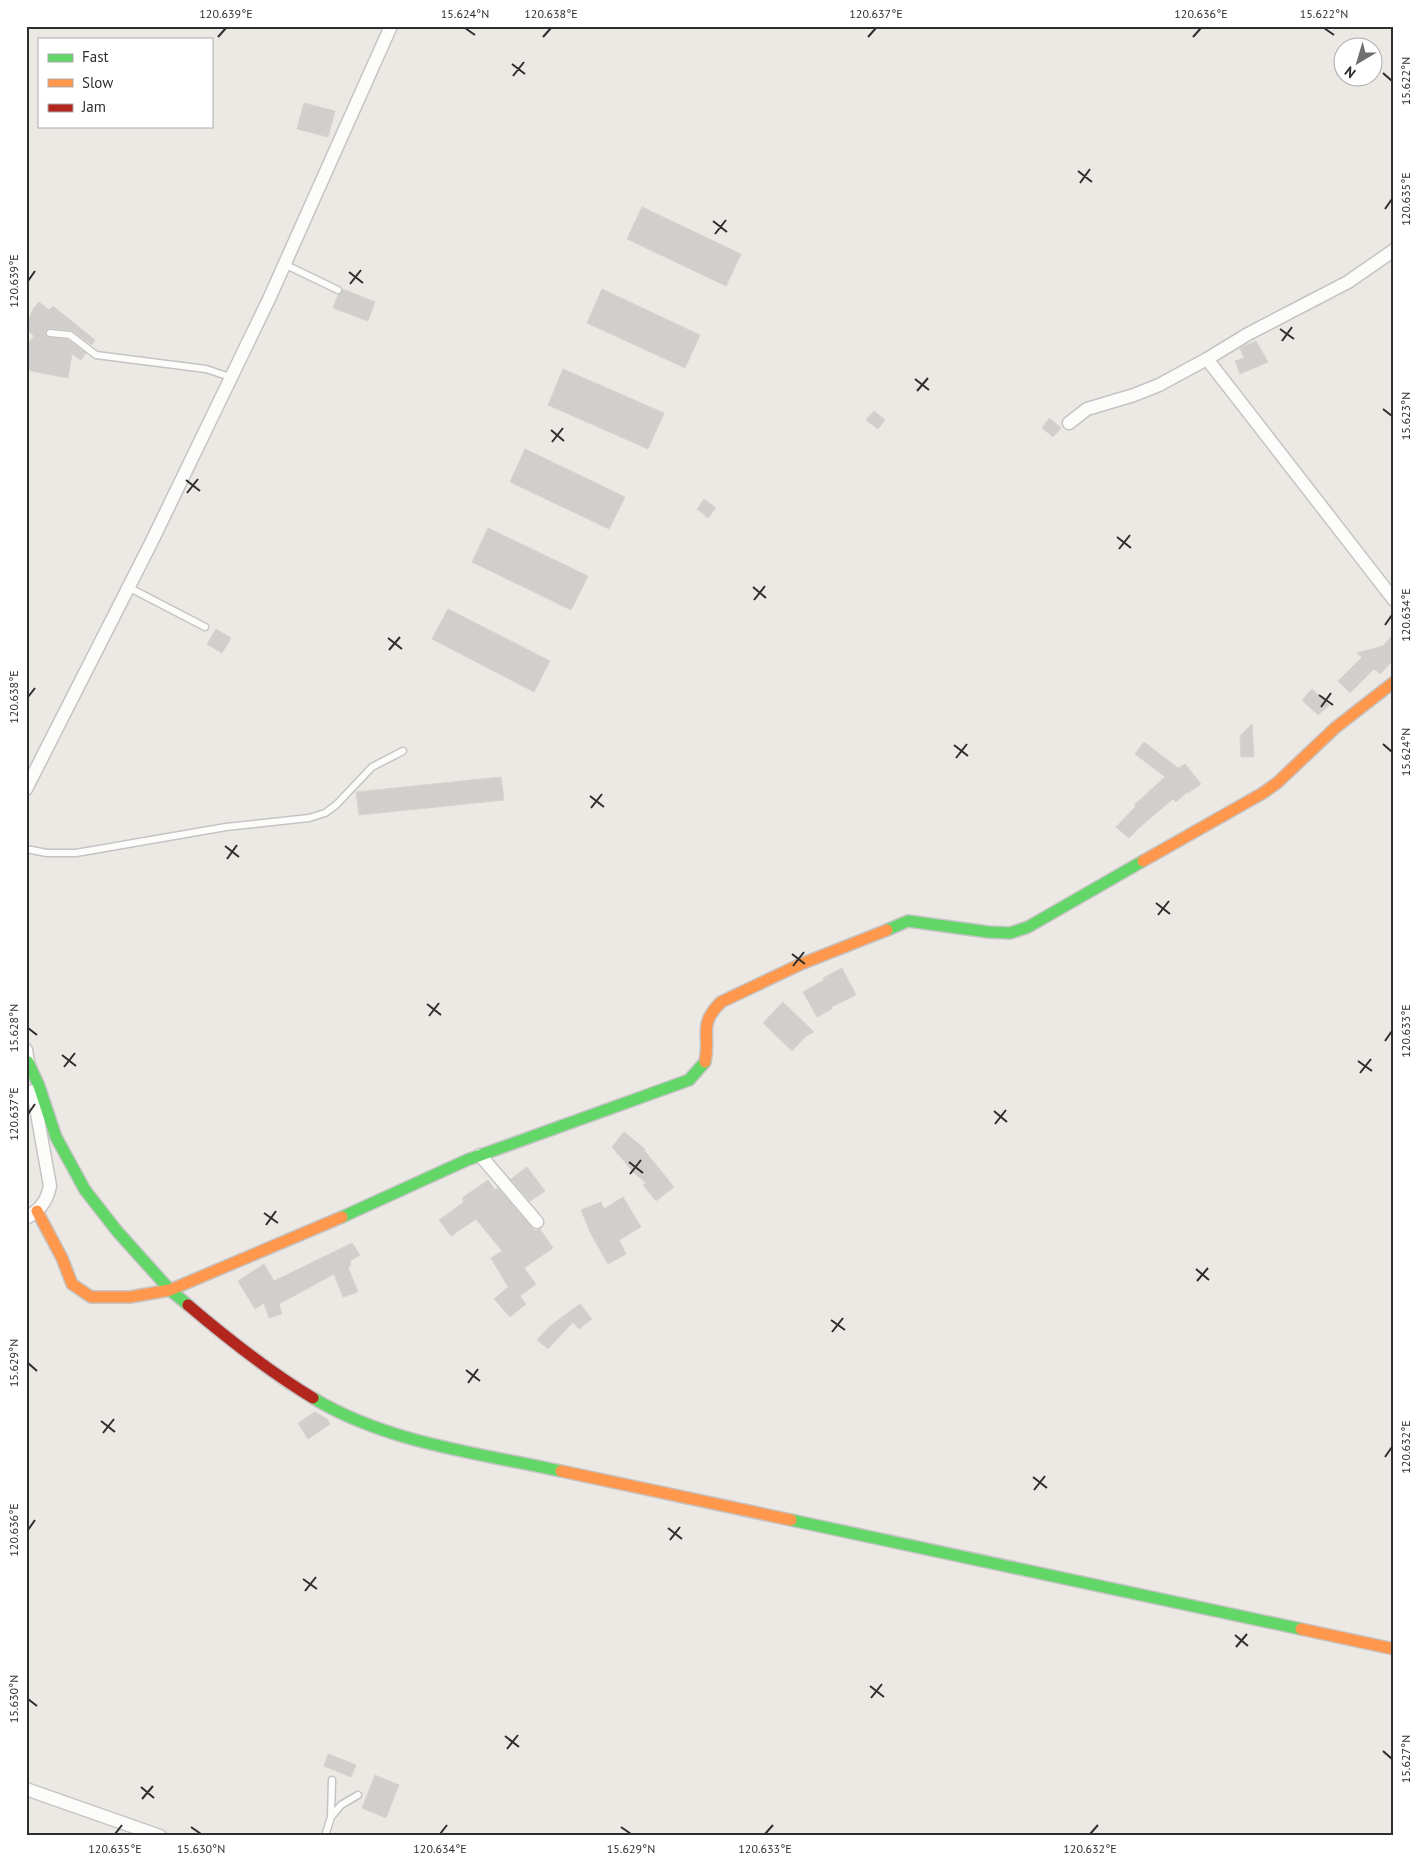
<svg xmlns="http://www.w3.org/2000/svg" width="1420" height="1862" font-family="'PT Sans',sans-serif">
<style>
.building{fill:#d1cecb;stroke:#d7d4d0}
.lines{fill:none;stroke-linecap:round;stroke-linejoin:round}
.lane-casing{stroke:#c5c4c5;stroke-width:9}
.street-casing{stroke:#c5c4c5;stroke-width:15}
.fast-casing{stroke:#c5c4c5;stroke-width:14}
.slow-casing{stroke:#c5c4c5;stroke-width:14}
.jam-casing{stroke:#c5c4c5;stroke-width:14}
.lane{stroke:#fcfcfb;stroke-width:6}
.street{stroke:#fcfcfb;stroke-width:12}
.fast{stroke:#63d668;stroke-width:11}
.slow{stroke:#ff974d;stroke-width:11}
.jam{stroke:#b3261e;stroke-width:11}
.ticks{fill:none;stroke:#2e2e2e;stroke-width:2}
.neatline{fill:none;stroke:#2e2e2e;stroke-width:2}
.ticks-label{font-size:12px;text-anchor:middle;fill:#2e2e2e}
</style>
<rect width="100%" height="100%" fill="#ece8e4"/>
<path class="building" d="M304,103L335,111L328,137L297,129Z
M642,207L741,254L726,286L627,239Z
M343,289L375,302L368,321L333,308L338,295L341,294Z
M602,289L700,335L685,368L587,323Z
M39,302L49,310L53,306L95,340L92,345L71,330L50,328L46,330L45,333L48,337L68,340L86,353L81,360L72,354L68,378L26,370V346L34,336L26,329V326L33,309Z
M1256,341L1268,362L1240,374L1235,361L1244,358L1240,348Z
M563,369L664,413L648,449L548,405Z
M874,411L885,420L878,429L866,420Z
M1049,418L1061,428L1053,437L1042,428Z
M525,449L625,497L609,529L510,482Z
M704,499L716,508L708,518L697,509Z
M488,528L588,576L571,610L472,562Z
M448,609L550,661L534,692L432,639Z
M216,629L231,638L222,653L207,644Z
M1394,633V659L1380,674L1374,669L1350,693L1338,681L1362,657L1357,653L1383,646Z
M1312,689L1329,705L1318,715L1302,700Z
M1252,724L1254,757H1241L1240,736Z
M1144,742L1178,768L1185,764L1201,784L1188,793L1187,792L1176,802L1173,799L1140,827L1129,838L1116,827L1136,806L1134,805L1165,777L1135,754Z
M501,777L504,800L359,815L356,792Z
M842,968L856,995L831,1007L832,1009L817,1017L803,992L824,980L823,978Z
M783,1002L814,1032L806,1036L792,1051L763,1023Z
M624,1132L645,1149L644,1150L674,1187L656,1201L643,1185L646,1183L634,1173L612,1147Z
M527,1167L545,1191L530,1201L511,1179Z
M488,1180L495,1190L498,1188L535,1231L540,1229L553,1248L524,1268L536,1284L520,1296L526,1304L510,1317L494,1299L508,1287L491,1258L502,1251L476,1219L451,1236L439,1220L464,1202L462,1198Z
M623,1197L641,1227L619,1240L626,1254L608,1264L591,1234L581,1210L601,1202L604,1209Z
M352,1243L360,1255L350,1261L351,1265L348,1267L358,1292L343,1297L334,1274L279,1304L282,1314L269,1318L264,1303L255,1309L238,1281L264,1264L274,1281Z
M580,1304L592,1319L579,1329L573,1322L548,1349L537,1340L550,1326Z
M315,1412L327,1419L330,1424L308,1439L298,1423Z
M328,1754L356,1765L351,1777L324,1766Z
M375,1775L399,1785L386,1818L362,1808Z"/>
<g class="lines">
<g class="lane-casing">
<path id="lane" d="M284,264L338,290
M50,333L70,335L96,355L206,369L230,377
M128,587L205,627
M26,849L47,853H76L226,827L309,818L325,813L336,805L372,767L403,751
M331,1817L341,1805L358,1795
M325,1836L331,1817L332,1780"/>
</g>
<g class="street-casing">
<path id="street" d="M1207,359L1394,600
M1069,423L1087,409L1134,395L1159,385L1207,359L1248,334L1348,282L1394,250
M26,789L151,543L269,299L391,26
M26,1050L29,1069
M480,1155L537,1222
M26,1218C40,1210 47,1201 50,1186L33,1091
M26,1789L160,1836"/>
</g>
<g class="fast-casing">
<path id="fast" d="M887,930L908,921L988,932L1010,933L1028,927L1143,861
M28,1062L39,1086L56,1137L85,1190L117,1231L170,1290L188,1305
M342,1217L467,1160L689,1080L705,1062
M313,1398C387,1443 478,1453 561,1471
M791,1520L1301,1629"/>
</g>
<g class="slow-casing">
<path id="slow" d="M1143,861L1263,793L1277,783L1335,728L1394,682
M705,1062C711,1034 697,1026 721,1002L801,964L887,930
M37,1211L62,1258L72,1284L91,1297H130L170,1290L342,1217
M561,1471L791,1520
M1301,1629L1394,1649"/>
</g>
<g class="jam-casing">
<path id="jam" d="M188,1305C228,1339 268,1371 313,1398"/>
</g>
<use href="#lane" class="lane"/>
<use href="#street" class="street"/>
<use href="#fast" class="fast"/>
<use href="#slow" class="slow"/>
<use href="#jam" class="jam"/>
</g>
<path class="ticks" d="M465,28L475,35M1324,28L1334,35M218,37L226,28M543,37L551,28M868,37L876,28M1193,37L1201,28M512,64L525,74M1383,73L1392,81M513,76L524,62M1078,171L1092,182M1080,183L1090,169M1385,209L1392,199M713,221L727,232M715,234L726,220M349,272L363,283M28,281L35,271M350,284L361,270M1280,329L1294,339M1282,341L1292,327M915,379L929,390M917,391L928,378M1383,409L1392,416M551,430L564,441M552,442L563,428M186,480L200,491M187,493L198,479M1117,537L1131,548M1119,549L1130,535M753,587L766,598M754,600L765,586M1385,625L1392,615M388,638L402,649M389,650L400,637M1319,695L1333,705M28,697L35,688M1321,707L1331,693M1383,744L1392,752M954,745L968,756M956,758L967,744M590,796L604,807M591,808L602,794M225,846L239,857M227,859L237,845M1156,903L1170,914M1158,915L1169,901M792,954L805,964M793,966L804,952M427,1004L441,1015M429,1016L439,1003M28,1028L37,1035M1385,1041L1392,1031M62,1055L76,1066M1358,1061L1372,1071M64,1067L75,1053M1360,1073L1371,1059M994,1111L1007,1122M28,1114L35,1104M995,1124L1006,1110M629,1162L643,1173M630,1174L641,1160M264,1213L278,1223M266,1225L276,1211M1196,1269L1209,1280M1197,1281L1208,1268M831,1320L845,1330M832,1332L843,1318M28,1363L37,1371M466,1370L480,1381M468,1383L478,1369M101,1421L115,1432M103,1433L114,1419M1385,1457L1392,1447M1033,1477L1047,1488M1034,1490L1045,1476M668,1528L682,1539M28,1530L35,1520M670,1540L680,1527M303,1579L317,1589M305,1591L316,1577M1235,1635L1248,1646M1236,1647L1247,1634M870,1686L884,1697M871,1698L882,1684M28,1699L37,1706M505,1736L519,1747M507,1749L518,1735M1383,1751L1392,1759M141,1787L154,1798M142,1799L153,1786M191,1827L201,1834M621,1827L631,1834M115,1834L122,1825M440,1834L447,1825M765,1834L773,1825M1090,1834L1098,1825"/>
<rect width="1420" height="1862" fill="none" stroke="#ffffff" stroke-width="55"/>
<rect x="38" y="38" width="175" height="90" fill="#ffffff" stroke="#ababab"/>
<rect x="48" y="54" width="25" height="8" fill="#63d668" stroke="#ababab"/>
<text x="82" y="62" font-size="15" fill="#2e2e2e">Fast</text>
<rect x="48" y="79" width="25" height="8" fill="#ff974d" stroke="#ababab"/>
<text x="82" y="88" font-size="15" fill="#2e2e2e">Slow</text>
<rect x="48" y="104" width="25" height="8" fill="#b3261e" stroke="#ababab"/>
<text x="82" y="112" font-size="15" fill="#2e2e2e">Jam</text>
<g transform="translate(1358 62) rotate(218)"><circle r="24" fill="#ffffff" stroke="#ababab"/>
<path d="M0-4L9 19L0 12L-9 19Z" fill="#706f6e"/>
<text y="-8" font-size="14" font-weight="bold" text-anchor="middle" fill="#2e2e2e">N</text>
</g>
<rect x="28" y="28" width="1364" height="1806" class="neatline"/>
<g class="ticks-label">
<text x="226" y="18">120.639°E</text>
<text x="465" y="18">15.624°N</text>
<text x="551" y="18">120.638°E</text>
<text x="876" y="18">120.637°E</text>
<text x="1201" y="18">120.636°E</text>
<text x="1324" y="18">15.622°N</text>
<text transform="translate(1406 81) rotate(-90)" y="4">15.622°N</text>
<text transform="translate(1406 199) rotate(-90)" y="4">120.635°E</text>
<text transform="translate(14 281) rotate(-90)" y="4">120.639°E</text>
<text transform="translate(1406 416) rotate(-90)" y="4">15.623°N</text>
<text transform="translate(1406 615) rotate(-90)" y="4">120.634°E</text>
<text transform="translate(14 697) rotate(-90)" y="4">120.638°E</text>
<text transform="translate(1406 752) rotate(-90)" y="4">15.624°N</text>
<text transform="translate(14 1028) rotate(-90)" y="4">15.628°N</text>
<text transform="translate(1406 1031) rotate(-90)" y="4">120.633°E</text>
<text transform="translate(14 1114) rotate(-90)" y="4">120.637°E</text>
<text transform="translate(14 1363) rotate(-90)" y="4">15.629°N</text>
<text transform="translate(1406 1447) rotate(-90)" y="4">120.632°E</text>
<text transform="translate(14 1530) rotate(-90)" y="4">120.636°E</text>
<text transform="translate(14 1699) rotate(-90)" y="4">15.630°N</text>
<text transform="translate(1406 1759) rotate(-90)" y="4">15.627°N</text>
<text x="115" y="1853">120.635°E</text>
<text x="201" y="1853">15.630°N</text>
<text x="440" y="1853">120.634°E</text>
<text x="631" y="1853">15.629°N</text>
<text x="765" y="1853">120.633°E</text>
<text x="1090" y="1853">120.632°E</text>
</g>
</svg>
